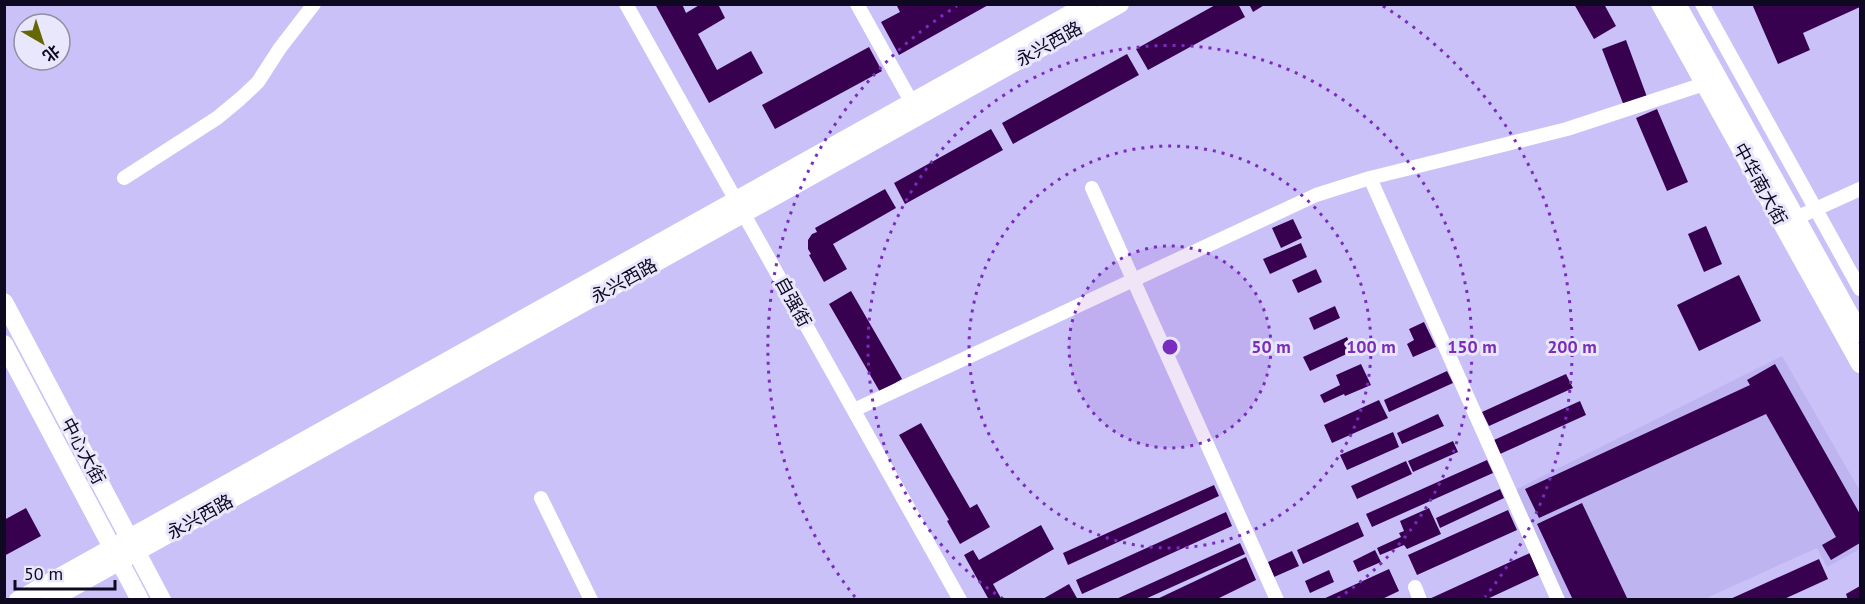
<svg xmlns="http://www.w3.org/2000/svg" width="1865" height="604" font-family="'PT Sans','Noto Sans SC',sans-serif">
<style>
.built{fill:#bdb4f0}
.building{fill:#380150}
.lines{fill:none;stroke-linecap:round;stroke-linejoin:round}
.minor{stroke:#fff;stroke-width:14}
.major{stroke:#fff;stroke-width:18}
.ring{fill:none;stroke:#7b2cbf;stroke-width:3;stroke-dasharray:3 6}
.labels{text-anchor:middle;stroke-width:6;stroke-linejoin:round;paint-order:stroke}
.street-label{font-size:18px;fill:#0e0820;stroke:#e9e7fc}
.centre{fill:#7b2cbf;stroke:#e9e7fc;stroke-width:3}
.ring-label{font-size:18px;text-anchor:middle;font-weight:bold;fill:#7b2cbf;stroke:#e9e7fc;stroke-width:6;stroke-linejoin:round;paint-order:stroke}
</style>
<rect width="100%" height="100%" fill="#c9c1f8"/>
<path class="built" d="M1782,356L1860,491V549L1827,567L1817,548L1704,599H1565L1515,490Z"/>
<path class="building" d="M655,4H682L686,13L701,4H718L725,18L698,34L717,70L751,51L763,73L709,103Z
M896,4H990L899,55L881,22L900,12Z
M1217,4H1238L1245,17L1148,70L1136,49Z
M1249,4H1266L1253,12Z
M1574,4H1604L1616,26L1594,39Z
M1752,4H1860V7L1803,33L1810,50L1778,64Z
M1626,40L1647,97L1624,106L1602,49Z
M869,47L882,71L775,129L762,105Z
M1127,54L1139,75L1013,144L1002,123Z
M1657,109L1688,182L1667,191L1636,118Z
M991,129L1003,150L905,204L894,183Z
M885,189L896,208L833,244L847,269L824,282L809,255L811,254L808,249V240L812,234L817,232L815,228Z
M1293,219L1302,238L1281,248L1272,228Z
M1706,226L1722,264L1704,272L1688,234Z
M1301,243L1307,257L1270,274L1263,259Z
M1316,269L1322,282L1298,293L1292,280Z
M1739,275L1761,321L1699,351L1677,305Z
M851,291L902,379L880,392L829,304Z
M1335,306L1340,318L1314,330L1309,318Z
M1424,322L1436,347L1413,357L1407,344L1414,340L1409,329Z
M1347,337L1353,351L1310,371L1303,357Z
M1361,364L1371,385L1345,396L1344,394L1324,403L1320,395L1340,385L1336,375Z
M1775,364L1860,514V543L1831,560L1822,545L1836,537L1766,414L1539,518L1525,489L1750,385L1747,380Z
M1447,371L1453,383L1389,412L1384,400Z
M1566,374L1573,388L1489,426L1482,412Z
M1379,400L1388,418L1332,443L1324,425Z
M1580,401L1586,415L1500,454L1494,440Z
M1438,414L1444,426L1402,444L1397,433Z
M921,423L970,508L977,504L990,527L960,544L947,521L949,520L899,435Z
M1393,432L1399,447L1347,470L1340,455Z
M1453,441L1458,452L1413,472L1408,461Z
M1487,460L1493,473L1372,527L1366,514Z
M1406,461L1412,474L1357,499L1351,486Z
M1214,485L1219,496L1068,565L1063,553Z
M1500,489L1504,498L1440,528L1436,518Z
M1582,503L1628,600H1573L1537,524Z
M26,508L41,536L4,556V520Z
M1429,508L1441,534L1407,549L1404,545L1380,555L1377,548L1401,537L1399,533L1404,531L1400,521Z
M1508,510L1517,530L1417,575L1408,555Z
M1226,512L1232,526L1082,594L1076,580Z
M1358,522L1364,536L1303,564L1297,550Z
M1041,525L1054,549L993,584L1002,600H989L964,555L973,550L979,560Z
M1240,543L1245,554L1143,600H1114Z
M1375,550L1381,562L1358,572L1353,561Z
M1292,551L1299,566L1274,577L1268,562Z
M1530,553L1539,575L1485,600H1427Z
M1246,557L1256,580L1215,600H1155Z
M1819,559L1828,579L1782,600H1728Z
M1389,569L1399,591L1380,600H1321Z
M1329,570L1334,582L1310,593L1305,581Z
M1069,584L1078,600H1041Z
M1860,586V600H1848L1846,594Z"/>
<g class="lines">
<path class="minor" d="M626,4L960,600
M857,4L912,103
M1702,4L1860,289
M124,178L217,118L240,99L258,82L280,48L314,4
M1370,178L1558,600
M1092,188L1277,600
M1796,218L1860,189
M854,410L1316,195L1370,178L1567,129L1704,84
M541,498L591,600
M1415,587L1420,600"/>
<path class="major" d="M1660,4L1860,364
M1677,4L1860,333
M4,302L162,600
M4,344L140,600
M18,600L1088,4
M50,600L1120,4"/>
</g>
<circle cx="1170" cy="347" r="101" fill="#7b2cbf" fill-opacity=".12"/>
<g class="ring">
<circle cx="1170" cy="347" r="101"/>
<circle cx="1170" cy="347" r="201"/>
<path d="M1003 599A302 302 0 1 1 1337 599"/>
<path d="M855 597A402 402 0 0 1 957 6M1383 6A402 402 0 0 1 1485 597"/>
</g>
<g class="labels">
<g class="street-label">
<text transform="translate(1049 44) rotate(-29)" y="6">永兴西路</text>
<text transform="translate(1760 184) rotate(61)" y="6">中华南大街</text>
<text transform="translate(624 281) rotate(-29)" y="6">永兴西路</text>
<text transform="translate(793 302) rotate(61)" y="6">自强街</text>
<text transform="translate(83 451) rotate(62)" y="6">中心大街</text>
<text transform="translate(200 517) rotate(-29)" y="6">永兴西路</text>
</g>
</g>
<circle cx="1170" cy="347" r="9" class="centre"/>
<g class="ring-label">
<text x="1271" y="353">50 m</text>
<text x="1371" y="353">100 m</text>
<text x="1472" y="353">150 m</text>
<text x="1572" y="353">200 m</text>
</g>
<rect width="1865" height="604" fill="none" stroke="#0e0820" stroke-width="12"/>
<g transform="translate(42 42) rotate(141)"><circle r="28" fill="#e9e7fc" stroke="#918ea4" stroke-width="1.5"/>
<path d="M0-4.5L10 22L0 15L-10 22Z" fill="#646702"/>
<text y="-9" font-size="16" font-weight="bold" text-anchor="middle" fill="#0e0820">北</text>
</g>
<path d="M15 580v9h100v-9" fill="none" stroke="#0e0820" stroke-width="3"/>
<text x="24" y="580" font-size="18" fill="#0e0820" stroke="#e9e7fc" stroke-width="4.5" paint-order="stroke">50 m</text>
</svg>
